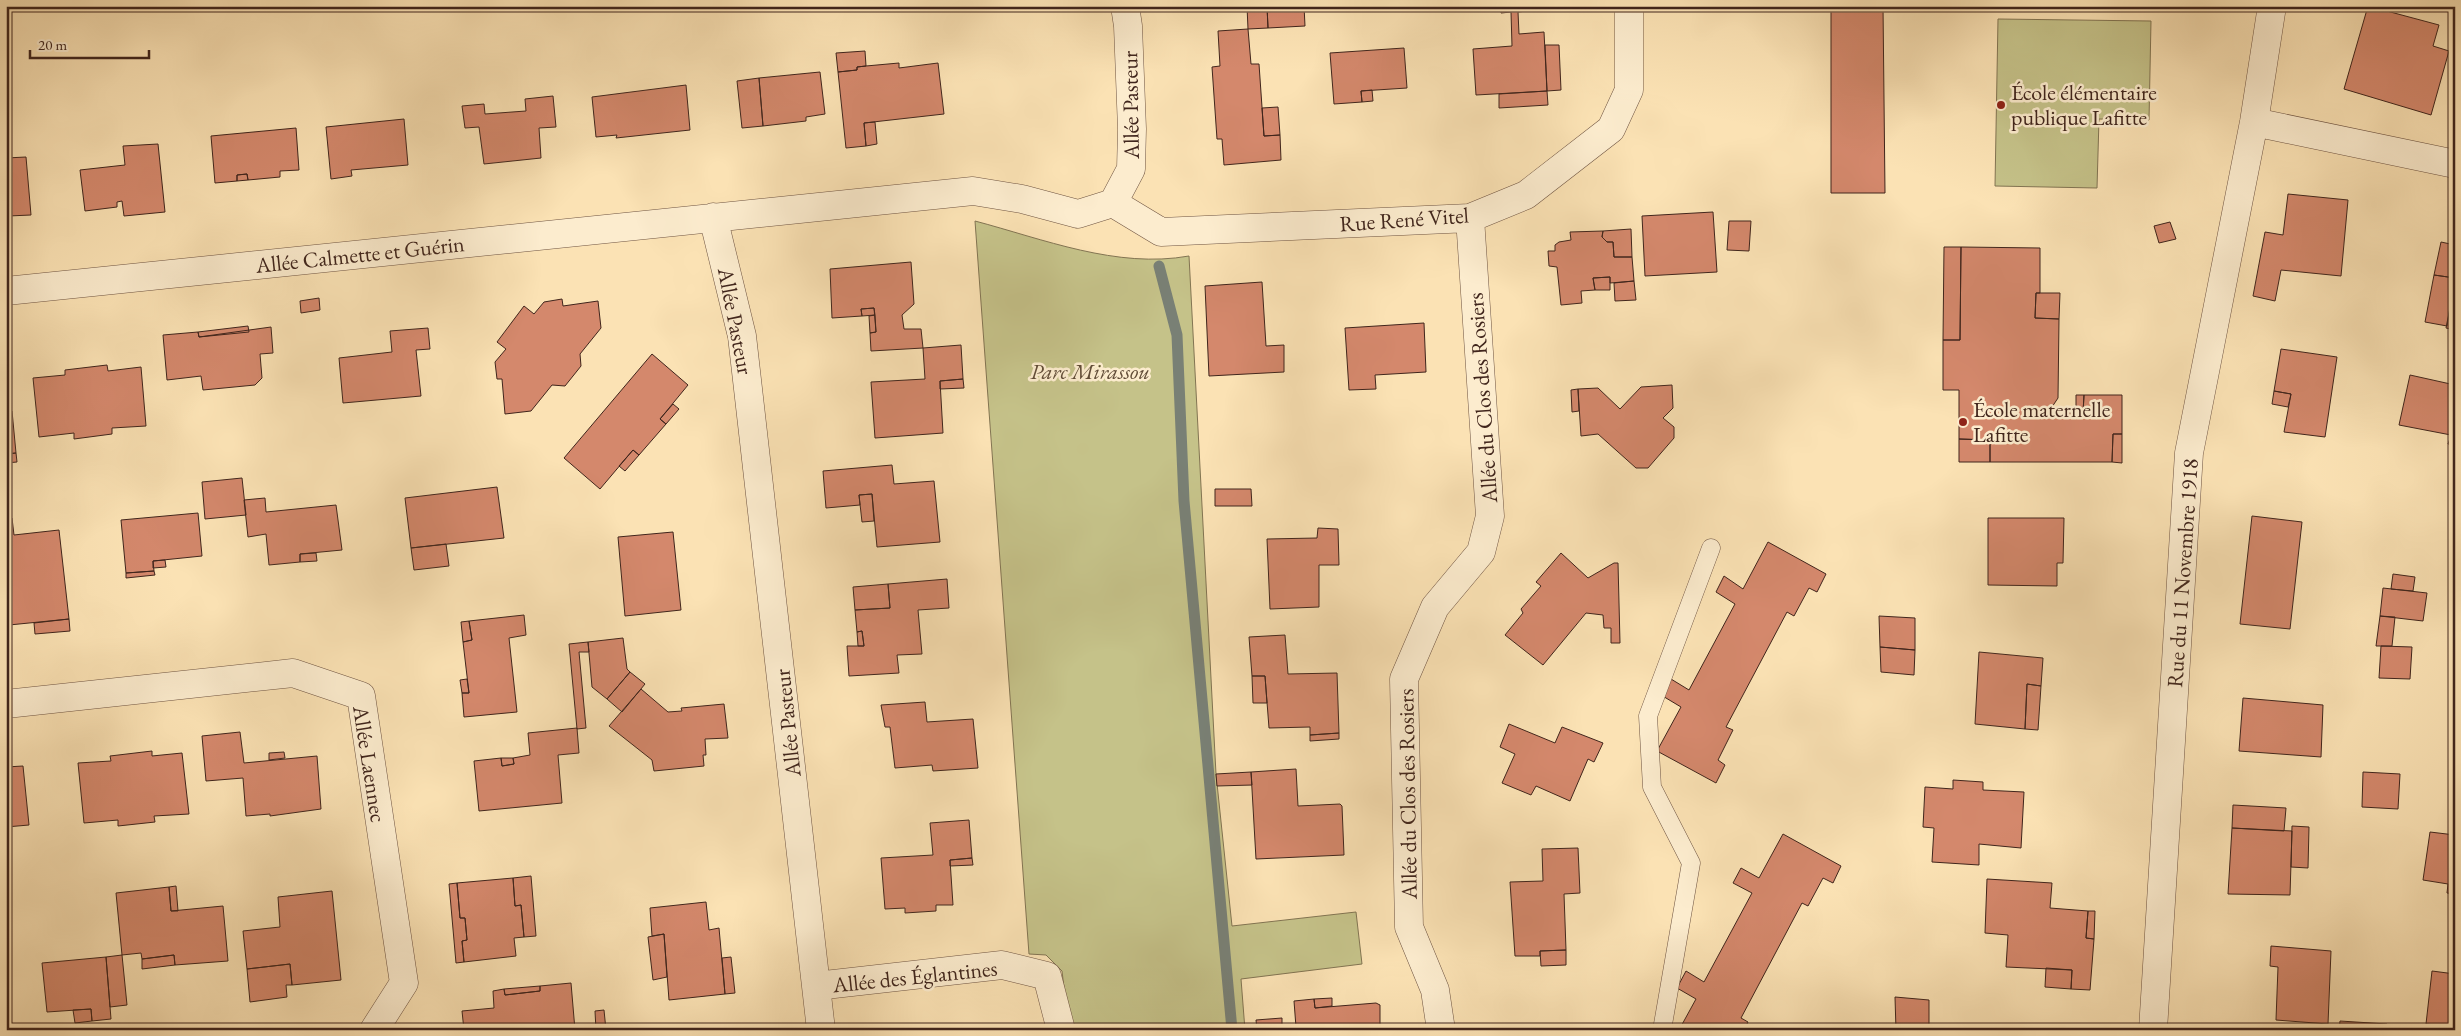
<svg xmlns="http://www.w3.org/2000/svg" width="2461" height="1036" font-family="'EB Garamond',serif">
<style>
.green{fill:#c5c289;stroke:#827452}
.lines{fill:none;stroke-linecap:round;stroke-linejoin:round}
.stream{stroke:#798075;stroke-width:11}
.building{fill:#d4886c;stroke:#40251c}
.service-casing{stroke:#6f5442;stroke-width:19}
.minor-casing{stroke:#6f5442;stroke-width:29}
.service{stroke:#fcecce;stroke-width:18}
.minor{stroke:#fcecce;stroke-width:28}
.poi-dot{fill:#8f2418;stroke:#fcecce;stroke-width:2}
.labels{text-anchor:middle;stroke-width:5;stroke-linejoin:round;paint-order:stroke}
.poi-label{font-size:22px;fill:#40251c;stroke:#fcecce;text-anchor:start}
.street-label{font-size:22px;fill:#40251c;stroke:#fcecce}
.park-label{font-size:22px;font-style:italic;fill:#614c37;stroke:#fcecce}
</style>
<rect width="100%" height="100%" fill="#fbe2b4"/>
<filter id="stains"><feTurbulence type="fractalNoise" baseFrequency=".004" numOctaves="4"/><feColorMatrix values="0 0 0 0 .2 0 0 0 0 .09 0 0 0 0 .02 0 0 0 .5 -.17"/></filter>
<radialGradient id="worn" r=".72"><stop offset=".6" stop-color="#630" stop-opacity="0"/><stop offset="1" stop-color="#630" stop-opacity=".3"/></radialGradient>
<path class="green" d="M1998,19L2151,21L2149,120L2099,119L2097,188L1995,186Z
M975,221C1043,239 1117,269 1189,256L1216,774L1232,926L1356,912L1362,964L1241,979L1245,1030H1069L1062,971L1046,955L1029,954Z"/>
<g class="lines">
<path class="stream" d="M1159,266L1177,335L1184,501L1232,1030"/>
</g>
<path class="building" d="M1247,6H1267L1268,28L1248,29Z
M1267,6H1304L1305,26L1268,28Z
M1501,6H1535L1536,10L1518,12L1519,34L1544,32L1547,91L1476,95L1473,49L1512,46L1511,12L1501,13Z
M1831,6H1883L1885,193H1831Z
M2368,6L2439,25L2433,46L2449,51L2431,115L2344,89Z
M1248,29L1251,64H1259L1264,136L1280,135L1281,160L1224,165L1222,139H1217L1212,67L1220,66L1218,31Z
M1545,45H1559L1561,90L1547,91Z
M1404,48L1407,88L1361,91L1362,102L1334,104L1330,53Z
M865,51L866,66L857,67V70L838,72L836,53Z
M899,63V68L938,63L944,114L864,123L866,146L846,148L838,72L857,70V67L866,66Z
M820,72L825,114L806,117V121L763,126L759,78Z
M759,78L763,126L742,128L737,81Z
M686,85L690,130L616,138L617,135L596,137L592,97Z
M1372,90L1373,101L1362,102L1361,91Z
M1547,91L1548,105L1499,108V94Z
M553,96L556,127L539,128L541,158L484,164L479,127L465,128L462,106L484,104L485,114L526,111L525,99Z
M1278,107L1280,135L1264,136L1262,108Z
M404,119L408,165L351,170L352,176L331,179L326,127Z
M875,122L877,144L866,146L864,123Z
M296,128L299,170L280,171V177L248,180L247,174L237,175V181L215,183L211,136Z
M158,144L165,212L124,216L122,201L117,202V207L85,211L80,170L125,165L123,146Z
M26,157L31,215L8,216L6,221V158Z
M247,174L248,180L237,181V175Z
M2288,194L2348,200L2341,276L2281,270L2275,301L2253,296L2265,232L2283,235Z
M1713,212L1717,272L1645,276L1642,216Z
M1729,221H1751L1749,251L1727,250Z
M2170,222L2176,239L2159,243L2154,226Z
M1631,229L1632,257H1614L1613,242H1607L1602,237L1603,231Z
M1603,231L1602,237L1607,242H1613L1614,257H1632L1634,281L1610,283V277L1593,278L1595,290L1581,291L1582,303L1561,305L1557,267L1549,266L1548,251H1555V245L1559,242L1571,240L1570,232Z
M2441,242L2455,245V278L2434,275Z
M1944,247H1961L1960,340H1943Z
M1961,247L2040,248V293H2036L2035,318L2059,319L2058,398L2048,413H2083L2084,395H2122V434H2113L2112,462H1990V440L1959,439V390H1943V340H1960Z
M911,262L914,304L902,315L904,329H921L923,348L871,351L870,333L876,332L874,308L861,309L862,316L832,318L830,269Z
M2434,275L2455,278L2447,326L2425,322Z
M1610,277V290H1595L1593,278Z
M1634,281L1636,300L1615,301L1614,283Z
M1262,282L1266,346L1284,345V372L1209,376L1205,286Z
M2455,282V330L2446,328Z
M2036,293H2060L2059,319L2035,318Z
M319,298L320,310L301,313L300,301Z
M562,299L563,306L598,301L601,328L580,354L581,366L565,386L552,385L531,411L505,414L502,379H497L495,362L506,349L497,342L524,306L534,314L544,302Z
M874,308L875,315L862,316L861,309Z
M875,315L876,332L870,333L869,316Z
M1424,323L1426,372L1375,375L1376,389L1349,390L1345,328Z
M248,326L249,332L199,337L198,332Z
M271,327L273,353L260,354L262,378L255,385L203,390L201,376L167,380L163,335L198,332L199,337Z
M428,328L430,349L416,350L421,396L343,403L339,358L392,352L390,331Z
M961,345L963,379L940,381L943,433L875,438L871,382L925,379L923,348Z
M2281,349L2337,357L2325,437L2284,432L2291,394L2274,391Z
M652,354L688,385L660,419L666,424L639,455L633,450L600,489L564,458Z
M107,365L108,371L141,367L146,426L112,428V434L74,439V433L39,437L33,378L65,375V370Z
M2410,375L2455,385V445L2448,444L2451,435L2399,425Z
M963,379L964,388L940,389V381Z
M1672,385L1673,408L1663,418L1674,427V438L1648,468H1636L1598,434L1581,436L1578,389L1598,388L1620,409L1641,387Z
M1578,389L1579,411L1572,412L1571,390Z
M2274,391L2291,394L2288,407L2272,404Z
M2076,395H2084L2083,413H2076Z
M673,404L679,409L666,424L660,419Z
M12,411L16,453L6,454V412Z
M2113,434H2122V463L2112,462Z
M1959,439L1990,440V462H1959Z
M633,450L639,455L625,471L619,466Z
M16,453L17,462L6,463V454Z
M892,465L894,484L934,481L940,542L877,547L872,494L859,495L860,505L826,508L823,471Z
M242,478L246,515L205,519L202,482Z
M497,487L504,538L411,548L405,498Z
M1215,489H1251L1252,506H1215Z
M872,494L874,521L862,522L859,495Z
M265,498L266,512L336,505L342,550L300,554V562L269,565L266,534L248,537L244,500Z
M198,513L202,556L153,561L154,571L126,573L121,520Z
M2252,516L2302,522L2290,629L2240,624Z
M12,518L14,535L59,530L69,619L9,625L6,600V519Z
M1988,518H2064L2063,563H2057V586L1988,585Z
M1318,528L1338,529L1339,565H1319V607L1270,609L1267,539L1317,538Z
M673,532L681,610L625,616L618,537Z
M1768,542L1826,574L1817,592L1809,588L1794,616L1787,612L1726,727L1733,730L1718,760L1725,765L1716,783L1657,751L1681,707L1661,695L1671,679L1689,690L1735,604L1716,592L1724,576L1743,589Z
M446,544L449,566L414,570L411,548Z
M316,553L317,561L300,562V554Z
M1561,553L1588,578L1614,563H1618L1620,643H1611V628H1604L1603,615L1586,613L1543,665L1505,635L1523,613L1521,609L1541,586L1536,582Z
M165,560L166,567L153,568V561Z
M154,571L155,575L126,578V573Z
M2393,574L2415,577L2413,591L2391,589Z
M947,579L949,608L918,610L922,654L897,655L899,673L849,676L847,646H864L862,631L857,632L855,610L890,608L888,584Z
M888,584L890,608L855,610L853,587Z
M2383,588L2427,593L2423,621L2380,616Z
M524,615L526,635L509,638L517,712L464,717L462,693H469L463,642L472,640L469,621Z
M1879,616L1915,618V650L1880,647Z
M2380,616L2395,617L2392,646H2376Z
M69,619L70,631L35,634L34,623Z
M469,621L472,640L463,642L461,622Z
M862,631L864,646H858L857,632Z
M1285,635L1288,674L1337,673L1339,733L1310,735V727L1269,728L1265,676H1252L1249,637Z
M623,638L627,669L630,672L607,699L592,687L588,642Z
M588,642L589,652H579L586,728L577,729L569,644Z
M2381,646L2412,647L2410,679L2379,678Z
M1880,647L1915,650L1914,675L1881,672Z
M1979,652L2043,658L2041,686L2027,684L2025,729L1975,724Z
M630,672L645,684L622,712L607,699Z
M1252,676H1265L1267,703H1253Z
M467,679L469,693H462L460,680Z
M2027,684L2041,686L2038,730L2025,729Z
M641,689L668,712L682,711L681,708L724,704L728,738L705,739L706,755H703L704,766L654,771L652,760L609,726Z
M2243,698L2323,705L2321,757L2239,751Z
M925,702L927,722L973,719L978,768L933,771L932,765L895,768L890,727H885L881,705Z
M1509,724L1555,743L1562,727L1603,743L1594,762L1588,759L1570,801L1536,786L1531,795L1502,783L1515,754L1500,747Z
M577,728L579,753L558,755L562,803L479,811L474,761L501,758L502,766L514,764L513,758L530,755L528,733Z
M240,732L244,763L317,756L321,809L270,816V814L246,816L243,778L206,781L202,736Z
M1339,733V739L1310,741V735Z
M152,751V756L182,753L189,814L154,816L155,822L118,826V820L84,823L78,763L111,761L110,756Z
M284,752L285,758L269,760V753Z
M501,758H513L514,764L502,766Z
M23,766L29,825L6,827V767Z
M1296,769L1298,806L1340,804L1342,806L1344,855L1256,859L1251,772Z
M1251,772L1252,785L1217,786L1216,774Z
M2363,772L2400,774L2398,809L2362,807Z
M1953,780L1983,782V790L2024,792L2021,848L1979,844V865L1932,862L1934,828L1923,827L1925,787L1953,789Z
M2233,805L2286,808L2284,831L2232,828Z
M969,820L972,858L950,860L953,905H936V911L905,913V908L885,909L881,858L933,855L930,823Z
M2292,826L2309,827L2308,868L2291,867Z
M2232,828L2292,831L2290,895L2228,894Z
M2430,832L2455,835V894L2447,893L2448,884L2423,880Z
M1783,834L1841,866L1833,883L1823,878L1808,906L1802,903L1741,1018L1748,1022L1744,1030H1679L1696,999L1677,988L1686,971L1704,982L1752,893L1733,883L1741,868L1759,878Z
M1578,848L1580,893L1564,894L1566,950L1540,951V956H1515L1510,882L1543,881L1542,849Z
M972,858L973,865L950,866V860Z
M531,876L536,936L524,937L521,905L515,906L513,878Z
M513,878L515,906L521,905L524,937L514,938L516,956L464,962L462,941L467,940L465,918H460L457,883Z
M1987,879L2052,883L2050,908L2088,911L2086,938L2094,939L2090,990L2071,989L2072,970L2006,967L2008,935L1985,933Z
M457,883L460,918H465L467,940L462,941L464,962L456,963L449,884Z
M176,886L178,911H171L169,887Z
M169,887L171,911L223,906L228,961L175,965L174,955L142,959L141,953L122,955L116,893Z
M332,891L341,980L292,985L290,964L247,969L243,931L280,927L278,897Z
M706,902L709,930L719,928L725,994L669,1000L664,934L652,936L650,908Z
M2088,911H2095L2094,939L2086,938Z
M664,934L667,977L653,980L648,937Z
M2271,946L2331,951L2328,1024L2276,1020L2278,967L2270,966Z
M1566,950V965L1541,966L1540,951Z
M122,955L127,1005L110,1007L106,957Z
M174,955L175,965L142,969V959Z
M106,957L111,1019L92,1021L91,1009L47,1012L42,963Z
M731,957L735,993L725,994L722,958Z
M290,964L292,985H286L287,997L250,1002L247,969Z
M2046,968L2072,970L2071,989L2045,987Z
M2432,971L2455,974V1027L2426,1024Z
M571,983L575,1030H464L462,1011L494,1008L493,991L504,989L505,995L540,991V986Z
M540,986V991L505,995L504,989Z
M1895,997L1929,1000V1030H1896Z
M1332,998V1006L1315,1008L1314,999Z
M1314,999L1315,1008L1376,1003L1380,1005V1030H1291V1027H1296L1294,1001Z
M91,1009L92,1021L75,1023L73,1010Z
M604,1010L606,1030H596L595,1011Z
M1282,1018V1030H1257L1256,1020Z
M2340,1021L2387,1024V1030H2339Z"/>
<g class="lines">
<g class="service-casing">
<path id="service" d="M1662,1030L1691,863L1652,787L1648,716L1711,548"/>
</g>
<g class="minor-casing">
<path id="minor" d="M2254,122L2455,164
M1113,203L1161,232L1470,218L1526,195L1611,129L1629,90V6
M713,217L742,336L821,1030
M6,291L973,191L1022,199L1078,214L1113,203L1131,169L1132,129L1128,26L1125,6
M6,704L293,673L361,696L404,983L374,1030
M816,986L1002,965L1047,976L1061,1030
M1441,1030L1435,990L1409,927L1404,679L1435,607L1481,552L1490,516L1470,218
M2153,1030L2189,453L2254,122L2272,6"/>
</g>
<use href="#service" class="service"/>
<use href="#minor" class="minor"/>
</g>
<g class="poi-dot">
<circle cx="2001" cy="105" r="5"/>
<circle cx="1963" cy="422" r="5"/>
</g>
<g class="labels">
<g class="poi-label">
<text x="2011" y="100">École élémentaire<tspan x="2011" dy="25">publique Lafitte</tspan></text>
<text x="1973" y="417">École maternelle<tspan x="1973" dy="25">Lafitte</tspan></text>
</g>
<g class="street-label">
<text transform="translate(1130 105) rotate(-91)" y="8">Allée Pasteur</text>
<text transform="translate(1404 219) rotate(-4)" y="8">Rue René Vitel</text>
<text transform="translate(360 254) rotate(-6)" y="8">Allée Calmette et Guérin</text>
<text transform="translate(736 321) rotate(79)" y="8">Allée Pasteur</text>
<text transform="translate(1482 398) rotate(-94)" y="8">Allée du Clos des Rosiers</text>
<text transform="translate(2182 573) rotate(-86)" y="8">Rue du 11 Novembre 1918</text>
<text transform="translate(787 723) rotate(-96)" y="8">Allée Pasteur</text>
<text transform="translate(370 764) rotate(81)" y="8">Allée Laennec</text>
<text transform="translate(1407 794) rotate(-91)" y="8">Allée du Clos des Rosiers</text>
<text transform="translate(915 976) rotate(-6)" y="8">Allée des Églantines</text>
</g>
<g class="park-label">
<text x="1090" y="379">Parc Mirassou</text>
</g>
</g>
<rect width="2461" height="1036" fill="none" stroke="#fbe2b4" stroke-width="25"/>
<rect x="8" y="8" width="2446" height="1021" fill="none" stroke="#40251c" stroke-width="2.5"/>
<rect x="12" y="12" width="2436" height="1011" fill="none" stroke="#40251c"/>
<path d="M30 50v8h119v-8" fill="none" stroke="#40251c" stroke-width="2.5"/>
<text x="38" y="50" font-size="15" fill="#40251c" stroke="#fcecce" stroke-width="4" paint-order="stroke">20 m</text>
<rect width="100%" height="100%" filter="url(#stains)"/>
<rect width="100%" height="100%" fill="url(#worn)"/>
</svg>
